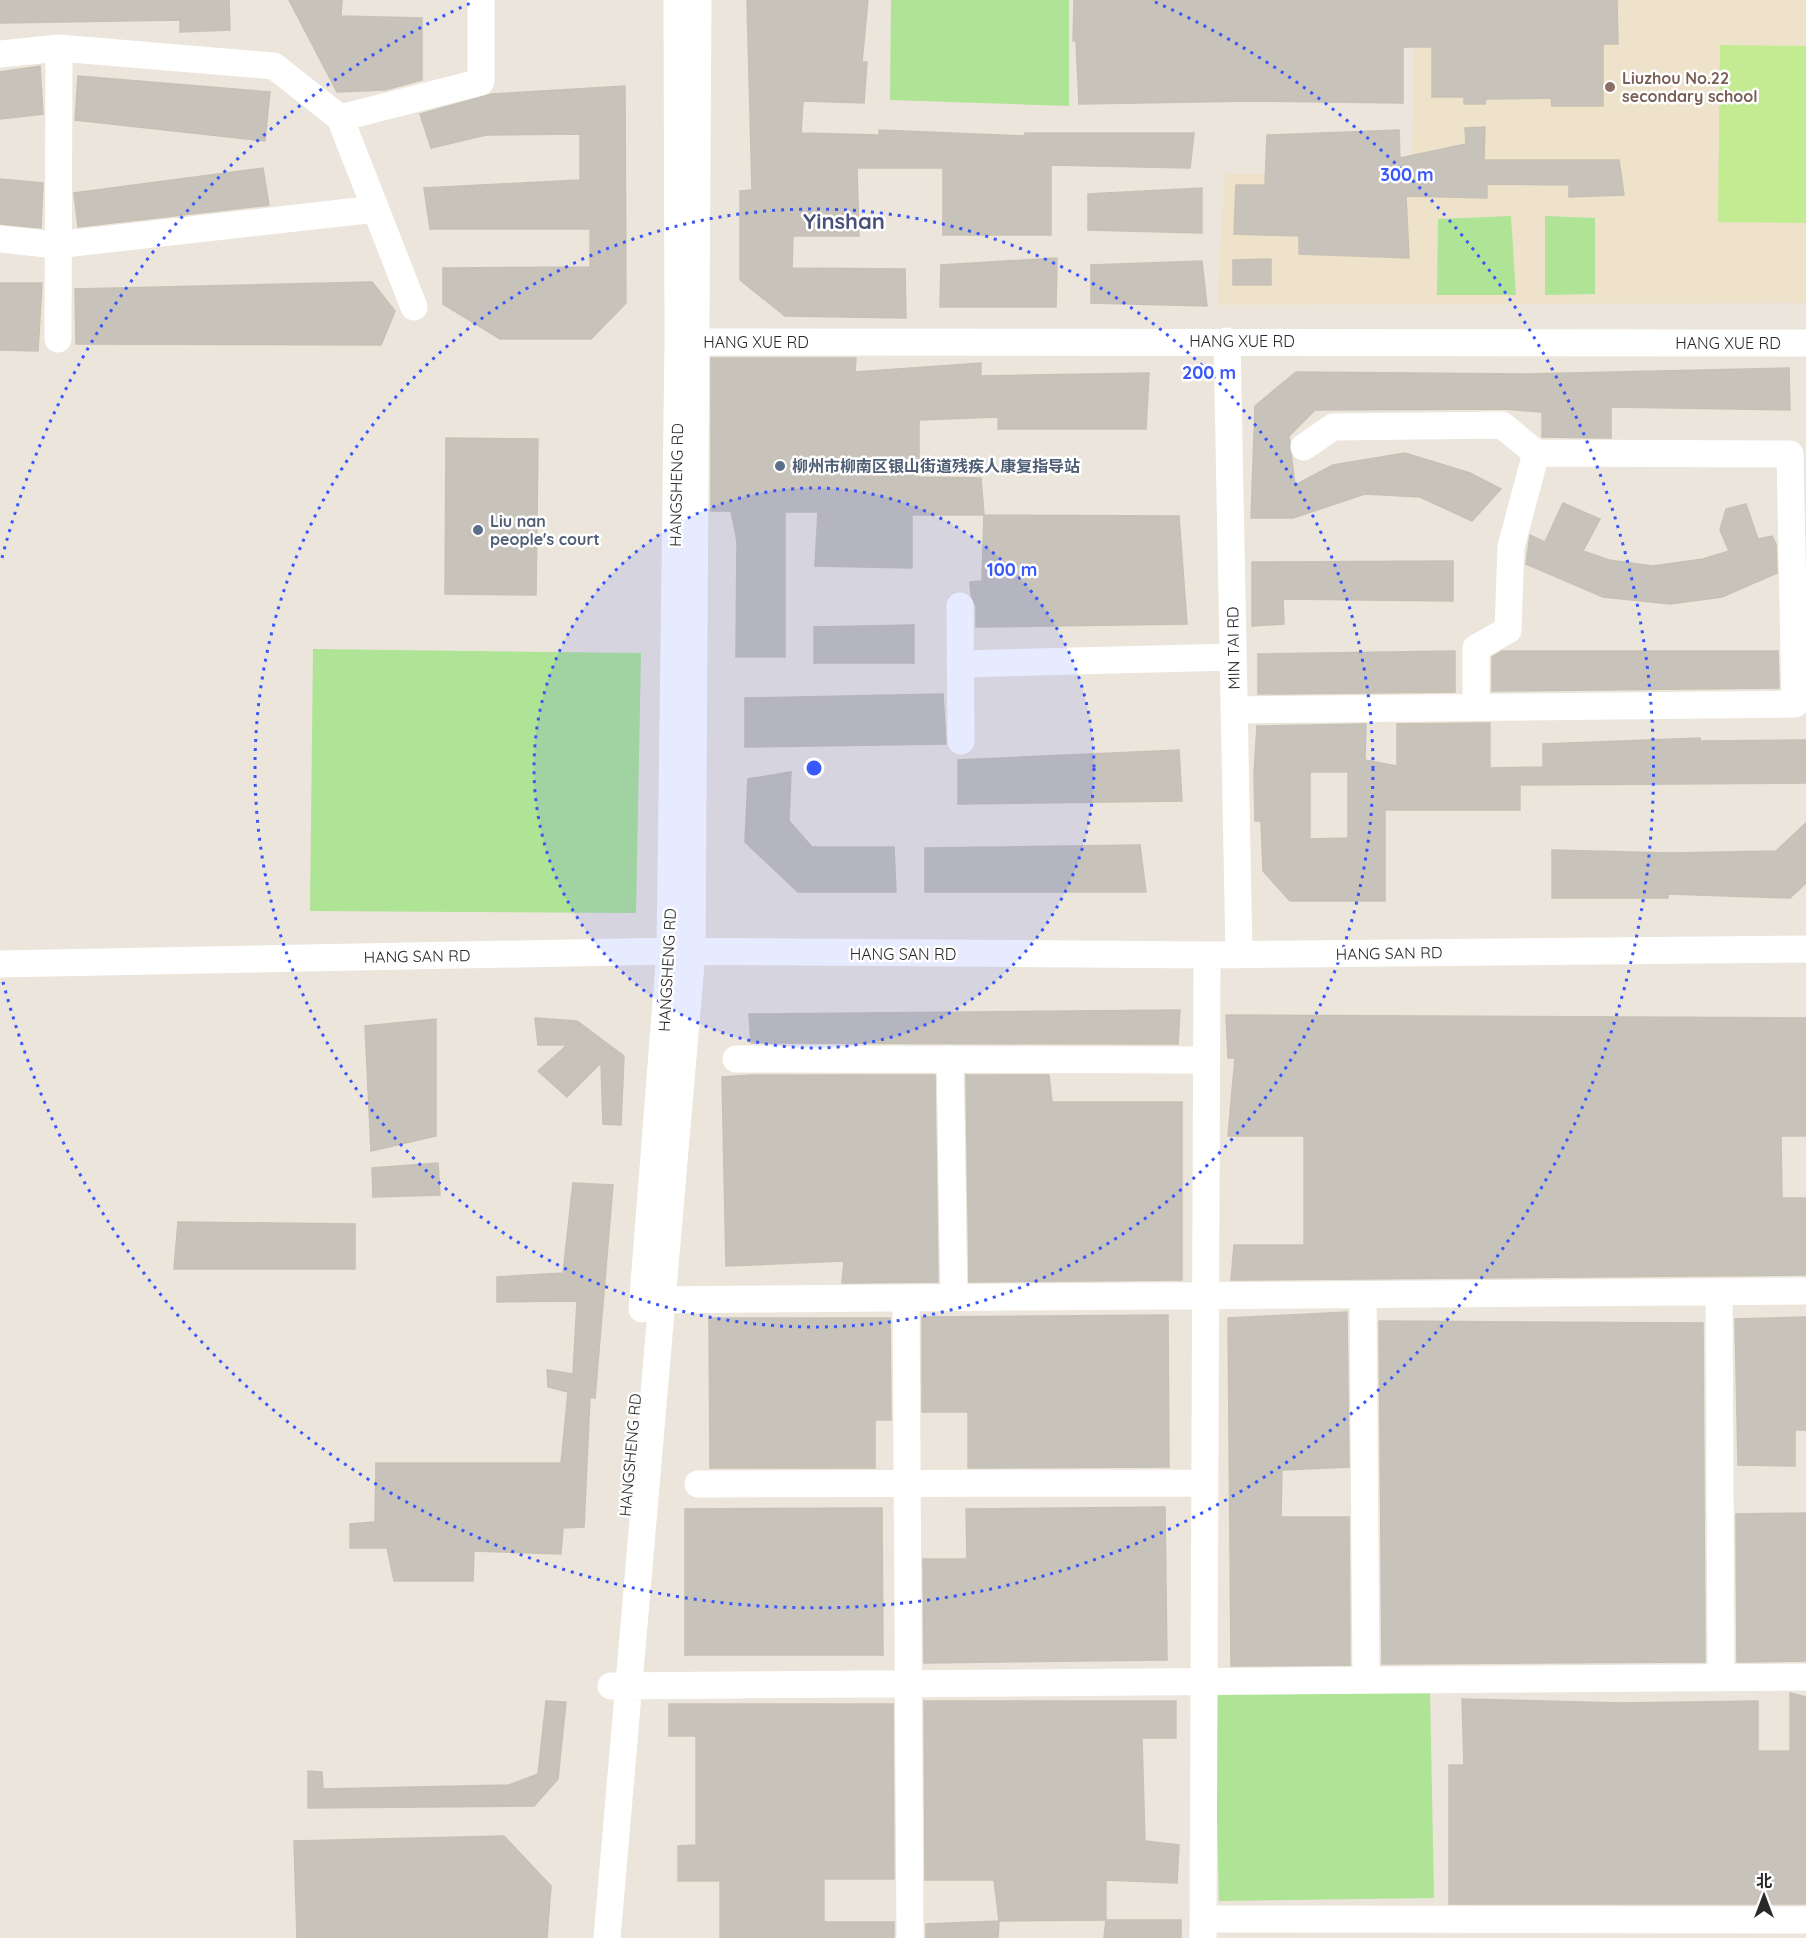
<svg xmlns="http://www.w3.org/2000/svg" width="1806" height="1938" font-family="Quicksand,'Noto Sans SC',sans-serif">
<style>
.education{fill:#eee3ca}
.green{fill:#afe396}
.pitch{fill:#c3eb92}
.building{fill:#c7c2ba;stroke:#c7c1b5;stroke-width:1.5;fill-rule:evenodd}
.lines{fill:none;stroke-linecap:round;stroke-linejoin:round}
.minor{stroke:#fff;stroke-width:27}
.ring{fill:none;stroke:#3858fb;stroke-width:3;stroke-dasharray:3 6}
.education-dot{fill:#8d6e63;stroke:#fff;stroke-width:2}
.service-dot{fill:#5c6f8a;stroke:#fff;stroke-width:2}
.labels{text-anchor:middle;stroke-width:5;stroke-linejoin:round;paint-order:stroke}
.education-label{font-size:16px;font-weight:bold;fill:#785e54;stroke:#fff;text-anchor:start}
.street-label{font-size:16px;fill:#292929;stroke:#fff}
.service-label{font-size:16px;font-weight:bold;fill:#4e5e75;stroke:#fff;text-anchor:start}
.district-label{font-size:22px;font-weight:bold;fill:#49517a;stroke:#fff}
.centre{fill:#3858fb;stroke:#fff;stroke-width:3}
.ring-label{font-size:18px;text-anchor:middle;font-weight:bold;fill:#3858fb;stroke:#fff;stroke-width:5;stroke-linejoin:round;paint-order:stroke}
</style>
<rect width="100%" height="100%" fill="#ece5db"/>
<path class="education" d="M1415,0H1806V303L1217,305L1225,174H1412Z"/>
<path class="green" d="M891,0H1069V106L890,100Z
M1511,216L1516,295H1437L1438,219Z
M1545,216L1595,218V294L1545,295Z
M313,649L641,653L636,913L310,911Z
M1430,1689L1434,1898L1219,1901L1214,1690Z"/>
<path class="pitch" d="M1720,45L1806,46V223L1718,222Z"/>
<path class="building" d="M0,0H229L230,30L180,32V20L0,23Z
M289,0H342L341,16L422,18V80L385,90L337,92Z
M747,0H868L862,62H867L864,103L803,101L801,133L879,135V130L1025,136V133H1194L1190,168L1051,165V235H943V168H857L859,236H793L792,268L905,269L906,318L785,316L740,280V191L752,190Z
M1074,0H1617L1618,44H1603V106H1552L1551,98L1486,99L1485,104H1464V97H1432V47H1403V103L1253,101L1079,104L1076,41H1073Z
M40,66L43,114L0,119V72Z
M78,76L270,92L265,141L75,120Z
M625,86L626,303L591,339H500L443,304V268L590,267V229H430L424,188L580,180V134L486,135L431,148L420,114L492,94Z
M1485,127L1484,160H1619L1624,195L1569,197V185L1487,184V198L1406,196L1409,258L1299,254V236L1234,234L1236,185H1265L1267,135L1399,130L1400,158L1466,144L1465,128Z
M263,168L269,205L78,227L74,193Z
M0,179L43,183L41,228L0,224Z
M1202,188V233L1088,230V194Z
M1057,258L1056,307H940L941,265Z
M1271,259V285H1233V260Z
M1202,261L1207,306L1091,303V265Z
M372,282L395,311L381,345L76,344L75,289Z
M0,283H42L38,351L0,350Z
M711,358H856L855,372L981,363V376L1149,373L1146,429H998V417L919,420V477L981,478L984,515H912V568L815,566L818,512H785V657H736L737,541L731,511H711Z
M1789,368L1790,410L1611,407V438L1542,437V412L1502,409L1315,410L1289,436L1295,485L1333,465L1405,453L1470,473L1501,489L1472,521L1420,497L1365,494L1293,518H1251L1255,406L1296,372L1526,374Z
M446,438L538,439L536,595L445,594Z
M1563,503L1600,519L1583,551L1609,560L1653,566L1703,559L1729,551L1720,530L1726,509L1746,504L1758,539L1772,536L1776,544L1777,573L1722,597L1670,604L1603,597L1526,564L1530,535L1545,542Z
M984,515L1179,516L1187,624L976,627V606L971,595L970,582L982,581Z
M1453,561V601L1283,599L1284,624L1252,626V562Z
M914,625V663H814V627Z
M1455,651V692L1258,694V654Z
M1502,651H1778L1779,688L1492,691V657Z
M943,694L946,744L745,747V698Z
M1490,723V768L1543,767V744L1700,738V741L1806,740V783L1520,785V810H1385V901H1290L1263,871L1261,821H1255L1254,774L1257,726L1366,724L1365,760L1397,766V724ZM1310,772H1348V838L1310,839Z
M1179,750L1182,801L958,804V760Z
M791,772L789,821L812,847H894L896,892H798L745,842L748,779Z
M1806,823V883L1790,898L1668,894V898H1552V850L1670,853L1776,851Z
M1140,845L1146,892H925V848Z
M1180,1010L1178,1044L751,1043L749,1014Z
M1226,1015L1806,1018V1136H1781L1782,1198H1806V1275L1231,1280L1234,1245H1304V1136H1228L1235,1058H1228Z
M535,1018L577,1021L624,1056L621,1125L603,1124L601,1063L567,1097L538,1071L567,1045H538Z
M436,1019V1136L371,1151L365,1026Z
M752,1075H935L938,1282L842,1283L844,1261L726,1266L722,1077Z
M966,1075H1049L1052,1102H1182V1280L969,1282Z
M438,1163L440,1195L373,1197L372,1168Z
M573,1183L613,1185L595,1398L590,1397L584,1527L563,1528L561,1554L474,1551L473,1581H394L387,1548H350V1524L375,1522L376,1463H561L568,1392L548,1387L547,1370L573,1374L577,1301L497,1302V1277L563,1273Z
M178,1222L355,1224V1269H174Z
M1347,1312L1349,1467L1282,1470L1281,1517H1349L1350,1665L1231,1666L1228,1318Z
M1168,1315L1169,1467L968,1468V1412H922V1317Z
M1806,1317V1430H1795V1466L1738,1465L1735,1319Z
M709,1318H890L891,1420H875V1468H710Z
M1379,1321L1703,1323L1705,1662L1382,1664Z
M1165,1507L1167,1660L924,1663L923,1559H967L966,1509Z
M882,1508L883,1655H685V1509Z
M1806,1513V1661L1737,1662L1736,1514Z
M1790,1693L1806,1697V1904H1449V1765H1464L1462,1699L1621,1703L1758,1701V1751H1790Z
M546,1701L566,1702L558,1779L534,1806L308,1808V1771L322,1772L323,1789L509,1785L538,1774Z
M924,1701H1176V1738H1142L1145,1841L1179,1845L1177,1883L1106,1880V1920L999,1921L994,1880H925Z
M669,1704H893L894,1879H824V1922H894V1938H720V1881H678V1846L696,1845V1736H669Z
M504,1836L551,1886L547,1938H297L294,1841Z
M1106,1920H1181V1938H1104Z
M999,1921L998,1938H926V1924Z"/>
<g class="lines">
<path class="minor" d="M0,54L59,48L274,66L340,118L414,307
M340,118L481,82V0
M0,239L56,245L376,209
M58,339L59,48
M1227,341L1239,955
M679,342L1806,343
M960,606L961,741
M960,664L1233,657
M1476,707V648L1508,630L1511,547L1536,453
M1234,710L1795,704L1790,454L1536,453L1502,425L1333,427L1304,447
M0,964L670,951L1207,955L1806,949
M736,1059L1206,1060
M950,1059L954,1297
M1719,1292L1721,1677
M1363,1295L1366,1680
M906,1298L910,1938
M644,1300L1806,1291
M642,1309L670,951L678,342L677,0
M698,1484L1205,1483
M611,1686L1806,1677
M1204,1919L1806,1920
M607,1938L692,953L698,0
M1203,1938L1207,955"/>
</g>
<circle cx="814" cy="768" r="280" fill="#3858fb" fill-opacity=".12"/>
<g class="ring">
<circle cx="814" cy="768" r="280"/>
<circle cx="814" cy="768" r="559"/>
<path d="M2 558A839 839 0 0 1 473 2M1155 2A839 839 0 1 1 2 978"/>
</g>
<circle class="education-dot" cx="1610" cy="87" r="6"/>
<g class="service-dot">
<circle cx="780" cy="466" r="6"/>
<circle cx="478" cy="530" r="6"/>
</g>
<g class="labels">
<g class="education-label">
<text x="1622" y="84">Liuzhou No.22<tspan x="1622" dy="18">secondary school</tspan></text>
</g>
<g class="street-label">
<text x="1242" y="347">HANG XUE RD</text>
<text x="756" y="348">HANG XUE RD</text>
<text x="1728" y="349">HANG XUE RD</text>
<text transform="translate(676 485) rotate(-89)" y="6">HANGSHENG RD</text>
<text transform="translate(1233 648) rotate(-91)" y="6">MIN TAI RD</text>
<text transform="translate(1389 953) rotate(-1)" y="6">HANG SAN RD</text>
<text x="903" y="960">HANG SAN RD</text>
<text transform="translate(417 956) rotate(-1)" y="6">HANG SAN RD</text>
<text transform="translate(667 970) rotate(-87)" y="6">HANGSHENG RD</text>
<text transform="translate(630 1455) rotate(-85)" y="6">HANGSHENG RD</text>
</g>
<g class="service-label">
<text x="792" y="472">柳州市柳南区银山街道残疾人康复指导站</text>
<text x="490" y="527">Liu nan<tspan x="490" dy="18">people's court</tspan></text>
</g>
<g class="district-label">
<text x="844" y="229">Yinshan</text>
</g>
</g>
<circle cx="814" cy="768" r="9" class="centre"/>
<g class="ring-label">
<text x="1407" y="181">300 m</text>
<text x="1209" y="379">200 m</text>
<text x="1012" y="576">100 m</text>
</g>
<g transform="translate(1764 1896)" stroke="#ffffff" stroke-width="4.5" paint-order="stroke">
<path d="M0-4.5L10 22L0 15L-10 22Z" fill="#292929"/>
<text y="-9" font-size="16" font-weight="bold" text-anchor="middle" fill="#292929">北</text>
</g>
</svg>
